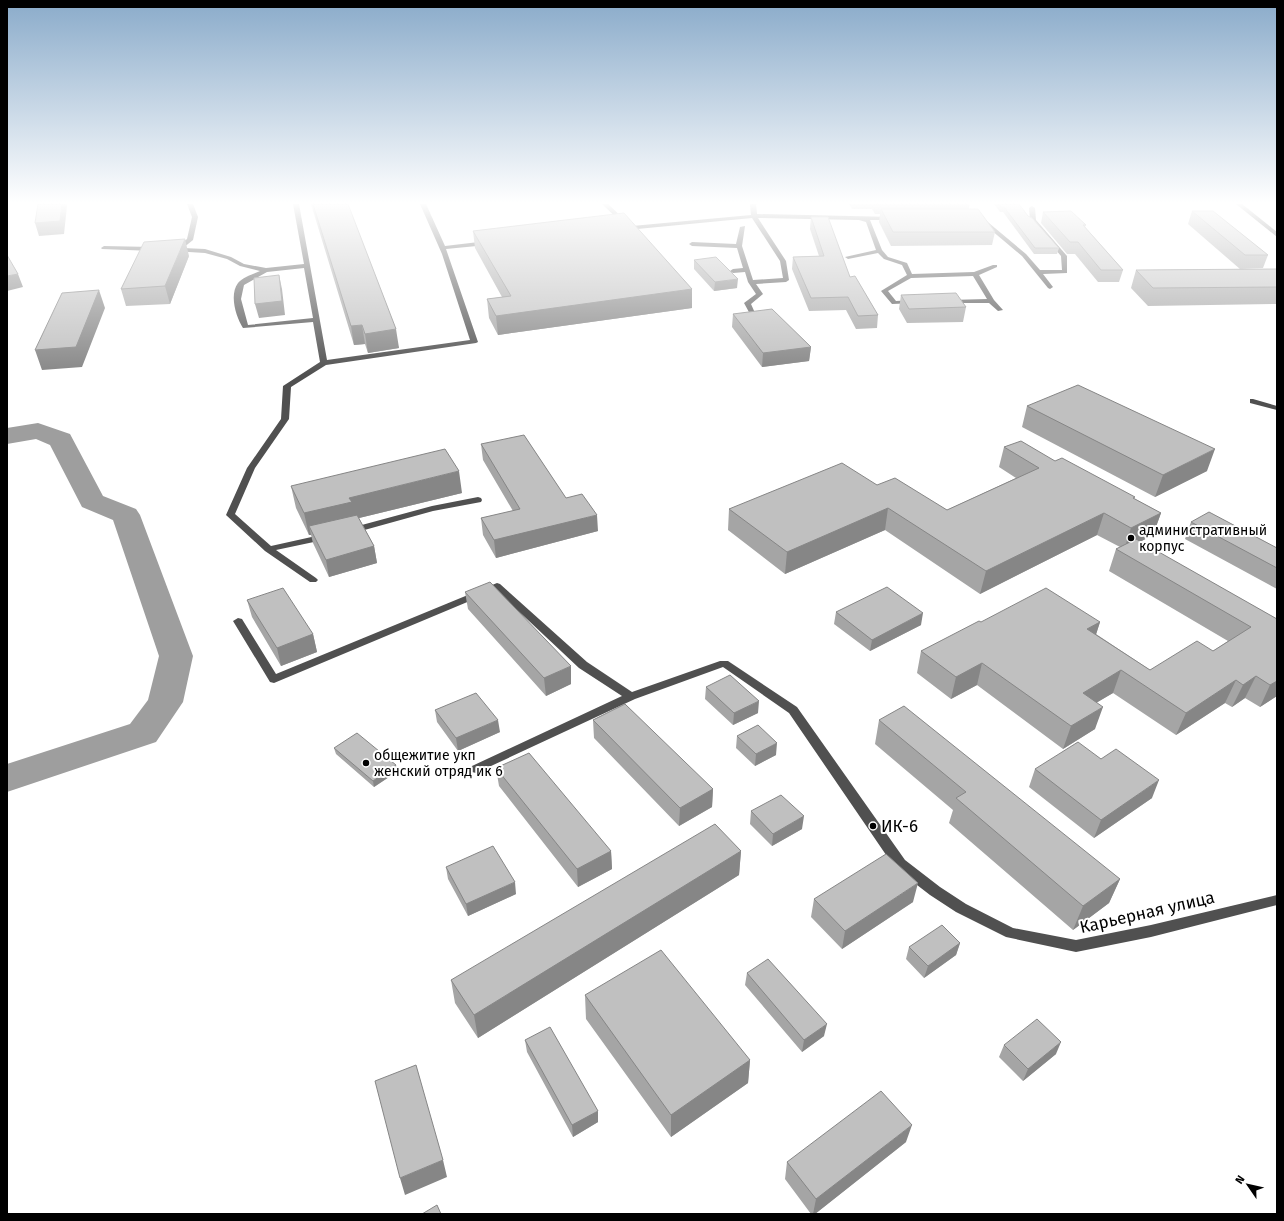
<svg xmlns="http://www.w3.org/2000/svg" width="1284" height="1221" font-family="'Fira Sans',sans-serif">
<style>
.lines{fill:none;stroke-linecap:round;stroke-linejoin:round}
.river{fill:#9e9e9e;fill-rule:evenodd}
.minor{fill:#505050;fill-rule:evenodd}
.wall{fill:#a5a5a5}
.shaded-wall{fill:#868686}
.building{fill:#c0c0c0;stroke:#868686}
.poi-dot{fill:#000;stroke:#fff;stroke-width:1.5}
.labels{text-anchor:middle;stroke-width:4;stroke-linejoin:round;paint-order:stroke}
.poi-label{font-size:14px;fill:#000;stroke:#fff;text-anchor:start}
.near-poi-label{font-size:17px;fill:#000;stroke:#fff;text-anchor:start}
.near-street-label{font-size:17px;fill:#000;stroke:#fff}
</style>
<rect width="100%" height="100%" fill="#fff"/>
<g class="lines">
<path class="river" d="M38,423L70,434L103,496L136,509L140,515L193,656L183,702L156,742L7,792V764L130,724L148,700L159,656L113,520L82,507L50,445L36,439L7,444V428Z"/>
<path class="minor" d="M187,204H193L198,217L193,240L183,248L205,249L231,257L244,264L266,268L304,264L293,204H299L327,360L470,340L442,254L420,204H426L445,246L487,241L490,243L487,245L446,249L478,342L476,343L326,365L291,387L289,419L255,468L235,514L271,546L325,534L328,535L330,537L328,539L276,550L316,578L318,580L316,582H310L265,551L226,515L247,468L281,419L283,386L320,362L313,322L243,328C236,317 229,295 238,283C243,277 253,274 260,271L240,266L227,259L205,253L173,251V249L187,239L192,217ZM304,268L313,318L248,325L241,299L244,285L267,272Z
M602,204H608L627,222V224H623Z
M750,204H756L757,214L894,217V219L892,220H870L882,250L888,257L907,263L912,274L974,272L993,265H997V267L979,275L994,300L1003,310L998,311L989,303H947V301L949,300L987,299L973,276L911,278L888,291L896,301L913,300L915,301V303L892,304L881,291L907,275L902,265L884,259L878,253L848,259L845,257L876,250L866,222L859,220L758,218L786,261L789,280L786,282L756,284L763,294L751,304L755,313L752,315L750,314L744,303L756,294L748,282L745,272L733,273L730,271L733,269L743,268L737,248L692,246L689,244L692,242L736,244L740,227L745,226L742,246L753,280L783,278L780,261L752,218L637,229L640,233L637,235L629,228L632,226L751,215Z
M1236,204H1242L1277,232V237Z
M1032,206L1035,208L1036,220L1067,256V273L1043,274L1053,287L1050,289L1048,288L1022,256L978,219L983,218L1026,254L1040,270H1062L1061,256L1030,220L1029,208Z
M104,246L153,247L156,249L153,251L102,249L101,248Z
M1250,399H1253L1277,406V410L1250,403Z
M478,497L481,498L482,500L481,502L433,511L350,534L345,531L347,529L432,506Z
M497,583L500,584L587,662L632,692L720,661H728L797,707L905,860L940,887L966,904L1013,928L1076,940L1151,925L1277,895V905L1151,937L1076,952L1006,937L956,912L930,895L895,868L789,713L723,667L635,699L476,773L472,772L470,769L472,766L622,696L579,668L496,590L274,683L270,682L233,621L238,618L242,619L276,674Z"/>
</g>
<path class="wall" d="M311,204H348L399,348L368,353L365,344L354,345Z
M849,204H968L969,206V209L995,232L992,245L891,246L879,222L880,214H875L872,209H852Z
M994,204H1019L1028,216L1059,248L1057,254H1034L1003,212H1000Z
M1192,211L1268,255L1263,268L1240,269L1188,224Z
M1043,212L1086,225L1085,227L1123,270L1119,282H1098L1075,254H1067L1041,223Z
M811,217L850,277L878,315L877,328L856,329L846,310L809,311L792,269L793,257L819,256L810,229Z
M473,231L692,289V308L498,335L489,318L487,299L502,297L475,248Z
M189,256L170,304L126,306L121,289Z
M694,260L737,288L714,291L694,269Z
M1277,269V304L1148,306L1131,288L1136,270Z
M901,295L966,307L963,322L907,323L899,309Z
M733,314L811,347L809,361L762,367L732,327Z
M1027,406L1207,471L1155,497L1022,427Z
M481,444L566,498L598,531L496,558L483,535L481,518L513,511L483,460Z
M1004,447L1055,461L1135,499L1161,513L1153,535L1140,542L1277,619V696L1260,707L1245,698L1232,707L1225,703L1176,735L1113,693L1097,702L1095,729L1063,749L977,685L951,699L917,673L921,651L981,622H1100L1096,634L1150,670L1213,651L1228,641L1109,571L1116,549L1120,547L1097,535L980,594L885,530L785,574L728,530L729,509L877,485L947,510L1016,478L999,467Z
M291,486L462,493L359,518L374,546L377,563L329,577L313,543L311,535H309L296,508Z
M1191,522L1277,548V589L1185,539Z
M465,592L571,684L546,696L468,609Z
M247,600L313,634L317,652L281,666L252,617Z
M836,612L921,625L870,651L834,624Z
M706,687L758,713L733,725L705,699Z
M435,710L500,732L458,751L437,722Z
M593,720L713,789L712,807L679,826L594,738Z
M879,720L1120,879L1109,903L1073,930L949,823L953,810L875,744Z
M737,736L776,755L755,766L736,748Z
M334,748L398,771L374,787L336,754Z
M496,768L611,851L612,869L578,887L499,786Z
M1035,769L1152,798L1094,838L1029,787Z
M751,811L802,829L772,846L750,824Z
M741,851L739,875L478,1038L455,1003L451,980Z
M446,867L516,894L468,916L448,879Z
M814,899L913,902L842,949L811,917Z
M960,943L956,955L924,978L906,959L909,947Z
M747,973L824,1036L802,1052L745,985Z
M585,995L750,1060L748,1083L671,1137L586,1019Z
M525,1040L598,1122L573,1137L527,1052Z
M1004,1045L1056,1054L1023,1081L999,1057Z
M906,1142L815,1214H811L785,1179L787,1162Z"/>
<path class="shaded-wall" d="M62,204H66L67,206L64,234L39,236L35,223Z
M185,239L189,256L170,304L165,286Z
M18,274L23,287L7,291V276Z
M279,275L282,289L285,315L259,318L255,304Z
M738,279L737,288L714,291L715,282Z
M692,289V308L498,335L496,316Z
M99,290L105,308L82,367L42,370L35,350Z
M362,325L365,344L354,345L351,326Z
M396,329L399,348L368,353L365,334Z
M811,347L809,361L762,367L763,353Z
M1215,449L1207,471L1155,497L1163,475Z
M459,471L462,493L355,519L309,526L311,535H309L304,513L349,498Z
M888,508L885,530L785,574L787,552Z
M1104,513L1097,535L980,594L986,571Z
M1161,513L1153,535L1124,550L1131,528Z
M597,515L598,531L496,558L494,540Z
M374,546L377,563L329,577L326,560Z
M923,613L921,625L870,651L872,640Z
M1100,622L1093,644L1087,629Z
M313,634L317,652L281,666L277,648Z
M982,663L977,685L951,699L956,677Z
M571,666V684L546,696L544,678Z
M1121,670L1113,693L1076,715L1083,693Z
M1277,675V696L1260,707L1270,685Z
M1256,676L1245,698L1232,707L1243,685Z
M1236,680L1225,703L1176,735L1186,713Z
M759,701L758,713L733,725L734,713Z
M1103,707L1095,729L1063,749L1071,726Z
M498,720L500,732L458,751L456,738Z
M777,743L776,755L755,766L756,754Z
M396,765L398,771L374,787L373,781Z
M1159,780L1152,798L1094,838L1101,820Z
M713,789L712,807L679,826L680,808Z
M804,816L802,829L772,846L773,834Z
M611,851L612,869L578,887L577,869Z
M741,851L739,875L478,1038L474,1015Z
M1120,879L1109,903L1073,930L1083,906Z
M515,882L516,894L468,916L466,904Z
M918,883L913,902L842,949L845,931Z
M960,943L956,955L924,978L928,966Z
M827,1024L824,1036L802,1052L804,1040Z
M1061,1042L1056,1054L1023,1081L1028,1069Z
M750,1060L748,1083L671,1137V1115Z
M598,1111V1122L573,1137L572,1125Z
M912,1125L906,1142L815,1214H813L816,1199Z
M443,1160L447,1177L405,1195L400,1178Z"/>
<path class="building" d="M38,204H62L60,221L35,223Z
M313,204H348L396,329L365,334L362,325L351,326Z
M875,204H968L969,206L876,205Z
M999,204H1019L1028,216L1032,218L1059,248H1035L1004,207H1001Z
M881,209H978L995,232H893Z
M1071,211L1086,225H1083L1123,270H1101L1078,242H1070L1043,212Z
M1192,211H1213L1268,255H1245Z
M624,213L692,289L496,316L487,299L511,296L473,231Z
M811,217H828L850,277L855,276L878,315L858,316L848,297L811,298L793,257L824,256Z
M185,239L165,286L121,289L144,242Z
M7,255L18,274L7,276Z
M716,257L738,279L715,282L694,260Z
M1277,269V287L1153,288L1136,270Z
M279,275L282,301L255,304L254,278Z
M99,290L76,347L35,350L62,293Z
M956,293L966,307L909,309L901,295Z
M772,309L811,347L763,353L733,314Z
M1078,385L1215,449L1163,475L1027,406Z
M524,435L566,498L582,494L597,515L494,540L481,518L520,509L481,444Z
M1021,441L1055,461L1062,458L1135,497L1133,498L1161,513L1131,528L1104,513L986,571L888,508L787,552L729,509L842,463L877,485L895,478L947,510L1039,468L1004,447Z
M445,449L459,471L349,498L352,502L304,513L291,486Z
M1209,512L1277,548V568L1191,522Z
M357,515L374,546L326,560L309,526Z
M1136,539L1277,619V681L1270,685L1256,676L1243,685L1236,680L1186,713L1121,670L1083,693L1103,707L1071,726L982,663L956,677L921,651L979,621L981,622L1046,588L1100,622L1087,629L1150,670L1197,641L1213,651L1251,627L1116,549Z
M490,582L571,666L544,678L465,592Z
M887,587L923,613L872,640L836,612Z
M283,588L313,634L277,648L247,600Z
M730,675L759,701L734,713L706,687Z
M476,693L498,720L456,738L435,710Z
M625,704L713,789L680,808L593,720Z
M904,706L1120,879L1083,906L956,798L966,792L879,720Z
M758,725L777,743L756,754L737,736Z
M357,733L396,765L373,781L334,748Z
M1078,742L1101,759L1116,749L1159,780L1101,820L1035,769Z
M529,753L611,851L577,869L496,768Z
M781,795L804,816L773,834L751,811Z
M715,824L741,851L474,1015L451,980Z
M493,846L515,882L466,904L446,867Z
M886,854L918,883L845,931L814,899Z
M942,925L960,943L928,966L909,947Z
M661,950L750,1060L671,1115L585,995Z
M768,959L827,1024L804,1040L747,973Z
M1037,1019L1061,1042L1028,1069L1004,1045Z
M550,1027L598,1111L572,1125L525,1040Z
M416,1065L443,1160L400,1178L375,1081Z
M881,1091L912,1125L816,1199L787,1162Z
M437,1205L441,1214H422Z"/>
<linearGradient id="sky" x2="0" y2="1"><stop stop-color="#8aabca"/><stop offset="0.54" stop-color="#fff"/><stop offset="1" stop-color="#fff" stop-opacity="0"/></linearGradient>
<rect width="1284" height="375" fill="url(#sky)"/>
<g class="poi-dot">
<circle cx="1131" cy="538" r="4"/>
<circle cx="366" cy="763" r="4"/>
<circle cx="873" cy="826" r="4"/>
</g>
<g class="labels">
<g class="poi-label">
<text x="1139" y="535">административный<tspan x="1139" dy="16">корпус</tspan></text>
<text x="374" y="760">общежитие укп<tspan x="374" dy="16">женский отряд ик 6</tspan></text>
</g>
<g class="near-poi-label">
<text x="881" y="832">ИК-6</text>
</g>
<g class="near-street-label">
<text transform="translate(1147 912) rotate(-13)" y="6">Карьерная улица</text>
</g>
</g>
<rect width="1284" height="1221" fill="none" stroke="#000000" stroke-width="16"/>
<g transform="translate(1248 1185) rotate(304)" stroke="#ffffff" stroke-width="3" paint-order="stroke">
<path d="M0-3L7 15L0 10L-7 15Z" fill="#000000"/>
<text y="-6" font-size="11" font-weight="bold" text-anchor="middle" fill="#000000">N</text>
</g>
</svg>
